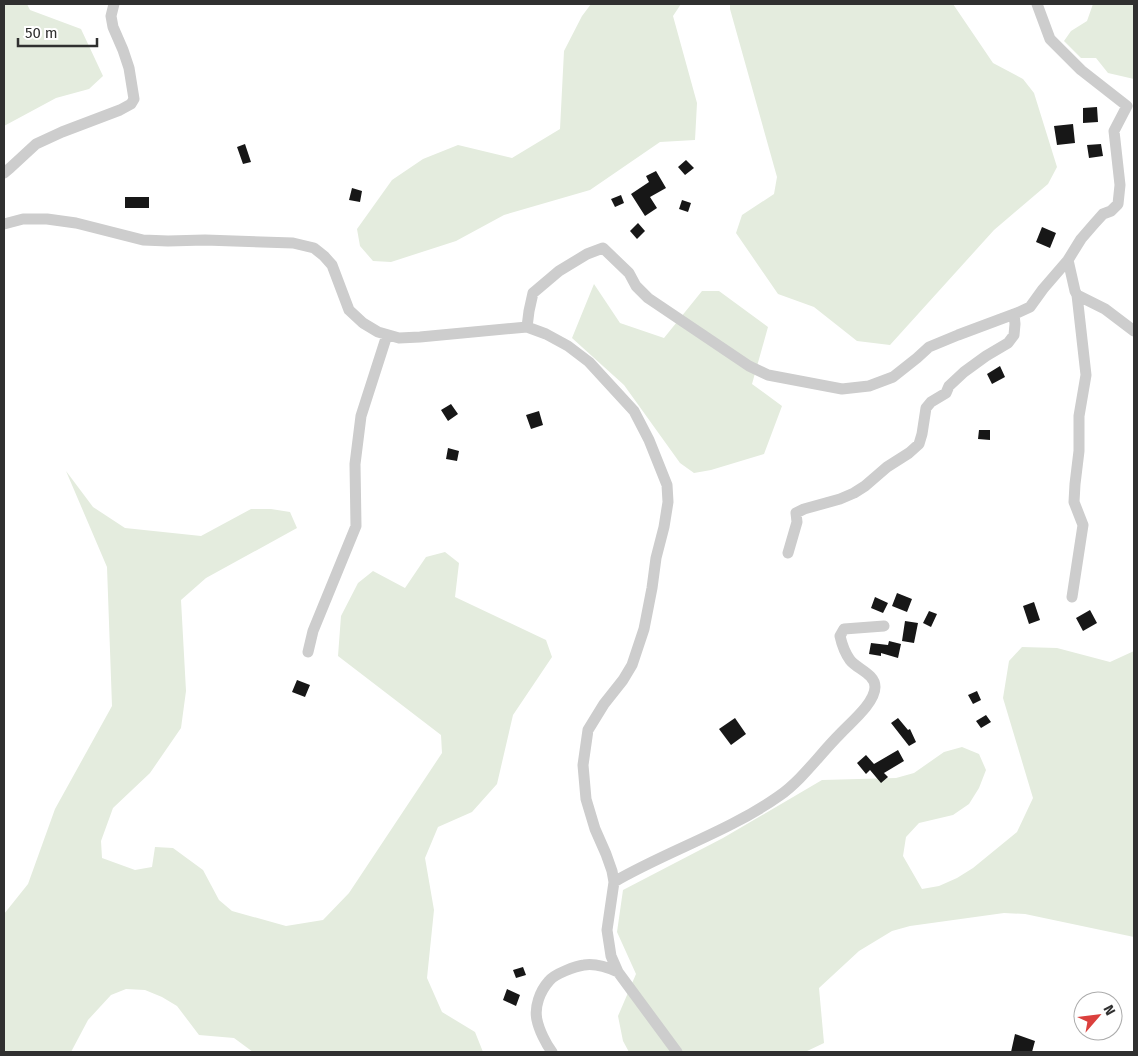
<svg xmlns="http://www.w3.org/2000/svg" width="1138" height="1056" font-family="'Fira Sans',sans-serif">
<style>
.green{fill:#e4ecde}
.building{fill:#171717}
.lines{fill:none;stroke-linecap:round;stroke-linejoin:round}
.minor{stroke:#cdcdcd;stroke-width:11}
</style>
<rect width="100%" height="100%" fill="#fff"/>
<path class="green" d="M4,4H27L30,10L81,29L103,76L89,89L56,98L4,126Z
M591,4H681L673,16L697,103L695,140L660,142L590,190L504,215L456,241L391,262L373,261L360,246L357,229L392,180L423,159L458,145L512,158L560,129L564,51L582,16Z
M730,4H953L993,63L1023,79L1034,93L1057,167L1048,184L994,230L890,345L857,341L814,307L778,294L736,233L742,215L774,194L777,177L730,9Z
M1093,4H1134V79L1108,73L1096,58H1081L1064,41L1071,31L1087,21Z
M594,284L620,323L664,338L702,291H719L768,327L752,384L782,406L764,454L711,470L694,473L680,463L624,385L572,338Z
M66,471L93,507L125,528L201,536L251,509H271L290,512L297,528L206,578L181,600L186,691L181,728L150,773L113,808L101,841L102,858L135,870L152,867L155,847L173,848L203,870L219,900L232,911L286,926L323,920L349,893L442,753L441,735L338,656L341,616L358,583L373,571L405,588L426,557L445,552L459,563L455,597L546,640L552,657L513,715L497,784L472,812L438,827L425,858L434,910L427,978L442,1012L475,1032L483,1052H253L234,1038L199,1035L177,1006L162,997L145,990L126,989L111,995L88,1020L71,1052H4V914L28,884L55,809L112,706L107,567Z
M1022,647L1057,648L1110,662L1134,651V937L1025,914L1004,913L910,926L892,931L859,951L819,988L824,1043L805,1052H629L623,1041L618,1016L636,974L617,932L623,890L723,838L822,780L896,778L914,773L944,752L962,747L979,754L986,770L979,788L969,804L953,815L919,823L906,837L903,856L922,889L939,886L957,878L973,868L1017,832L1033,798L1003,698L1009,661Z"/>
<path class="building" d="M1097,107L1098,122L1083,123V108Z
M1073,124L1075,143L1057,145L1054,126Z
M245,144L251,162L243,164L237,147Z
M1101,144L1103,156L1089,158L1087,145Z
M686,160L694,168L685,175L678,167Z
M656,171L666,188L650,197L657,208L645,216L631,194L649,182L646,176Z
M352,188L362,191L360,202L349,200Z
M621,195L624,203L615,207L611,199Z
M125,197H149V208H125Z
M682,200L691,203L688,212L679,209Z
M638,223L645,231L637,239L630,231Z
M1042,227L1056,233L1050,248L1036,242Z
M1000,366L1005,377L992,384L987,374Z
M451,404L458,414L448,421L441,410Z
M539,411L543,425L531,429L526,415Z
M979,430H990V440L978,439Z
M448,448L459,451L457,461L446,459Z
M897,593L912,599L907,612L892,606Z
M875,597L888,603L883,613L871,608Z
M1034,602L1040,620L1029,624L1023,606Z
M1090,610L1097,623L1083,631L1076,618Z
M929,611L937,614L931,627L923,623Z
M905,621L918,623L914,643L902,641Z
M889,641L901,644L898,658L881,653V656L869,654L871,643L888,645Z
M297,680L310,685L305,697L292,692Z
M977,691L981,700L973,704L968,695Z
M986,715L991,722L981,728L976,721Z
M735,718L746,734L731,745L719,729Z
M898,718L908,730L910,729L916,742L909,746L891,723Z
M898,750L904,761L884,773L888,777L881,783L870,770L866,774L857,763L866,755L874,764Z
M523,967L526,975L516,978L513,970Z
M507,989L520,995L516,1006L503,1000Z
M1015,1034L1035,1041L1032,1052H1011Z"/>
<g class="lines">
<path class="minor" d="M4,173L10,168L36,144L62,132L120,110L131,104L134,99L129,68L123,50L113,27L111,16L114,4
M4,224L23,219H47L76,223L143,240L168,241L205,240L293,243L314,248L324,256L332,265L349,310L363,323L378,332L399,338L420,337L527,327L546,334L568,346L589,362L634,411L649,440L667,485L668,502L664,527L656,558L652,588L644,629L632,665L623,680L604,704L588,730L583,765L586,799L595,829L606,854L612,871L614,882L607,930L611,956L618,972L677,1052
M1068,260L1075,291L1077,295L1105,309L1134,331
M527,327L529,311L533,293L559,271L587,254L603,248L629,273L636,286L648,298L749,366L768,375L842,389L869,386L893,377L917,358L929,347L958,335L1017,313L1030,307L1043,289L1068,260L1081,239L1094,224L1103,214L1111,211L1118,204L1120,185L1114,131L1127,106L1081,70L1050,39L1037,4
M788,553L797,522L796,513L804,509L840,499L854,493L865,486L887,467L909,453L919,444L922,434L926,408L931,402L946,393L949,386L964,372L986,356L1008,343L1014,335L1015,324L1014,314
M1072,597L1083,525L1074,502L1075,484L1079,451V416L1086,375L1077,295
M308,652L313,631L356,526L355,464L361,416L387,335
M614,882C667,851 728,832 779,796C802,780 819,755 840,734C850,723 875,703 875,687C875,674 857,669 850,660C845,653 842,645 840,636L844,629L884,626
M552,1052C546,1044 539,1030 537,1020C534,1007 540,991 549,981C554,974 576,966 584,965C596,963 607,967 618,972"/>
</g>
<rect width="1138" height="1056" fill="none" stroke="#303030" stroke-width="10"/>
<g transform="translate(1098 1016) rotate(62)"><circle r="24" fill="#ffffff" stroke="#acacac"/>
<path d="M0-4L9 19L0 12L-9 19Z" fill="#db403d"/>
<text y="-8" font-size="14" font-weight="bold" text-anchor="middle" fill="#303030">N</text>
</g>
<path d="M18 38v8h79v-8" fill="none" stroke="#303030" stroke-width="2.5"/>
<text x="25" y="38" font-size="15" fill="#303030" stroke="#ffffff" stroke-width="4" paint-order="stroke">50 m</text>
</svg>
